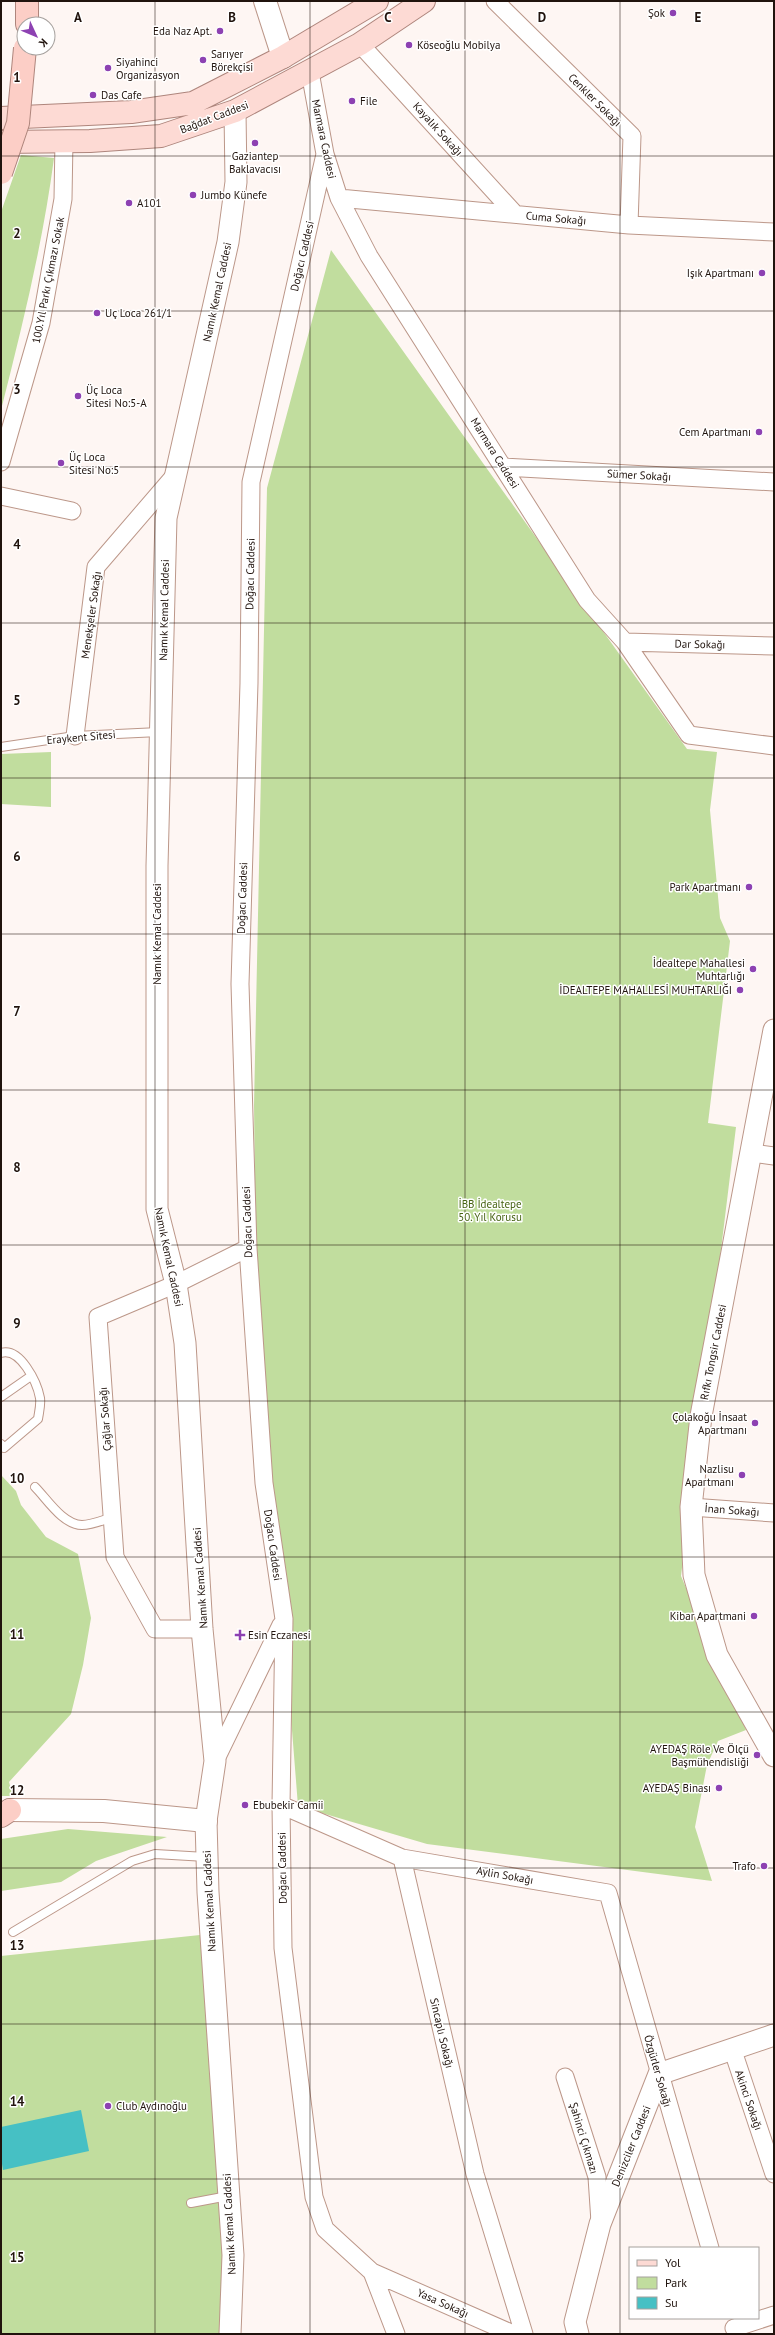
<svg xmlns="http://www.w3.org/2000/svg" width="775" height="2335" font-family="'PT Sans',sans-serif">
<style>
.green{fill:#c1dd9e}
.water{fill:#46c0c4}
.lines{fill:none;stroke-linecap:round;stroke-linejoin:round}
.service-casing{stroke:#bc9789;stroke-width:10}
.minor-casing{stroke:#bc9789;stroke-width:19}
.tertiary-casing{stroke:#bc9789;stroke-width:23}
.secondary-casing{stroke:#bc9789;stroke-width:24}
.primary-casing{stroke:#ae857c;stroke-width:24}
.trunk-casing{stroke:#ae857c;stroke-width:24}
.service{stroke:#fff;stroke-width:8}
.minor{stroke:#fff;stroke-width:17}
.tertiary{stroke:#fff;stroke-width:21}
.secondary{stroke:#fff;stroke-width:22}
.primary{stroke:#fddad4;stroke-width:22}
.trunk{stroke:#fccec6;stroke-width:22}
.trunk-bridge-casing{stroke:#ae857c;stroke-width:24;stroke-linecap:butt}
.trunk-bridge{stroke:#fccec6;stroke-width:22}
.grid{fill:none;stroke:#20130d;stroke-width:1;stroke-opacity:0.55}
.poi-dot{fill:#8d41b2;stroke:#fff;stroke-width:1.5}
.labels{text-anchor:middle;stroke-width:3;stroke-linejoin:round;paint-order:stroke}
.poi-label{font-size:11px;fill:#20130d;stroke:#fff;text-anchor:end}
.street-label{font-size:11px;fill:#20130d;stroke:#fff}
.park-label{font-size:11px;fill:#466313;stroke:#fff}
.grid-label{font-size:13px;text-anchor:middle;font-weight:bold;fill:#20130d;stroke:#fff;stroke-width:3;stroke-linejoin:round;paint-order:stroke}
</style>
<rect width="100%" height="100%" fill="#fef6f3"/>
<path class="green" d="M21,155L54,158C43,243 22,327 1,410V212Z
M331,250L687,749L717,752L710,810L720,918L730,941L708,1123L736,1127L681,1576L746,1730L718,1741L707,1765L695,1827L712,1881L427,1844L298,1806L256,1274L254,1105L267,488Z
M51,752V807L1,804V754Z
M1,1475L16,1491L21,1505L46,1537L78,1554L91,1618L83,1665L71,1714L9,1782L13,1796H1Z
M68,1829L167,1837L96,1861L61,1882L1,1891V1839Z
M200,1935L226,2256L223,2334H1V1956Z"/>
<path class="water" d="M81,2110L89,2151L3,2170L1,2158V2127Z"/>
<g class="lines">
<g class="service-casing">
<path id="service" d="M1,747L75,736L159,732
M1,1353C20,1347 37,1382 40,1398C41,1405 39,1412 38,1419L4,1448L1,1444
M1,1397L31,1376
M35,1487C47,1499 63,1525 82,1525C92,1525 103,1520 113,1517
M13,1932L132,1861L155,1854L206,1857
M191,2203L228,2196"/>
</g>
<g class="minor-casing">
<path id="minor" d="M495,1L632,136L629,225
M360,44L515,214
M310,72L325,154L339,198L369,256L587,600L625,642L689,735L774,746
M325,154L251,482L249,683L240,984L248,1248L264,1483L284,1619L281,1805L283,1948L314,2197L325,2229L372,2272L513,2334
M339,198L629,225L774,232
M1,462L41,323L63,199L64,140
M504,467L774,482
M1,496L72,511
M625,642L774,646
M75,736L96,567L176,474
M752,1153L774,1156
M691,1507L774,1513
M202,1629H155L115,1557L98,1317L176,1284L248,1248
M215,1761L281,1625
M281,1805L402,1858L475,2174L524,2334
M402,1858L608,1893L710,2248
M732,2048L774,2174
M565,2077L597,2177L600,2222
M372,2272L396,2334
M734,2328L774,2315"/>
</g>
<g class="tertiary-casing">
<path id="tertiary" d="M774,1030L701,1416L691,1507L694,1575L717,1655L774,1756
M230,2334L233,2255L208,1892L206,1821L215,1761L202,1629L185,1343L176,1284L157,1209V866L166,518L228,242L236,182L235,111
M578,2334L575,2322L600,2224L659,2074L774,2035"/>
</g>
<g class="secondary-casing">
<path id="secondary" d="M265,1L283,57
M10,1810L104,1811L206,1821"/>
</g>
<g class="primary-casing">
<path id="primary" d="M1,118L131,112L193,103L283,57L377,1
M1,142L90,141L161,136L235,111L360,44L424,1"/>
</g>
<g class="trunk-casing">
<path id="trunk" d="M27,24V1
M1,1816L10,1810"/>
</g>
<use href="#service" class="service"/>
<use href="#minor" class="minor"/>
<use href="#tertiary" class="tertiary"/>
<use href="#secondary" class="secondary"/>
<use href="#primary" class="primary"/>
<use href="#trunk" class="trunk"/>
<g class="trunk-bridge-casing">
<path id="trunk-bridge" d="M1,173L18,123L25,48"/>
</g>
<use href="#trunk-bridge" class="trunk-bridge"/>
</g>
<path class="grid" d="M155,1V2334M310,1V2334M465,1V2334M620,1V2334M1,156H774M1,311H774M1,467H774M1,623H774M1,778H774M1,934H774M1,1090H774M1,1245H774M1,1401H774M1,1557H774M1,1712H774M1,1868H774M1,2024H774M1,2179H774"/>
<g class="poi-dot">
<circle cx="673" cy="13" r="4"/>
<circle cx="220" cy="31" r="4"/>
<circle cx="409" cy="45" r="4"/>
<circle cx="203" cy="60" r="4"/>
<circle cx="108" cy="68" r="4"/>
<circle cx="93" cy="95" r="4"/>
<circle cx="352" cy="101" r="4"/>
<circle cx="255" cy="143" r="4"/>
<circle cx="193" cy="195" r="4"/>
<circle cx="129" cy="203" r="4"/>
<circle cx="762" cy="273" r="4"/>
<circle cx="97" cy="313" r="4"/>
<circle cx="78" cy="396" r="4"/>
<circle cx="759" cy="432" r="4"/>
<circle cx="61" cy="463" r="4"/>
<circle cx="749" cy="887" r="4"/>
<circle cx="753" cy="969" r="4"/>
<circle cx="740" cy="990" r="4"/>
<circle cx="755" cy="1423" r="4"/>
<circle cx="742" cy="1475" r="4"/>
<circle cx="754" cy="1616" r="4"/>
<path d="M238 1629h4v4h4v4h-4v4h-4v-4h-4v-4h4z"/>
<circle cx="757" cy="1755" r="4"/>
<circle cx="719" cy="1788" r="4"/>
<circle cx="245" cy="1805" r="4"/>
<circle cx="764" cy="1866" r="4"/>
<circle cx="108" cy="2106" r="4"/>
</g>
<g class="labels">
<g class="poi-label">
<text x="665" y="17">Şok</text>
<text x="212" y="35">Eda Naz Apt.</text>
<text x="417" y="49" text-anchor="start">Köseoğlu Mobilya</text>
<text x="211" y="58" text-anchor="start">Sarıyer<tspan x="211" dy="13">Börekçisi</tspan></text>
<text x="116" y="66" text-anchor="start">Siyahinci<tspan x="116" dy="13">Organizasyon</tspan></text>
<text x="101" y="99" text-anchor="start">Das Cafe</text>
<text x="360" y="105" text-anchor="start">File</text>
<text x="255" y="160" text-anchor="middle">Gaziantep<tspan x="255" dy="13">Baklavacısı</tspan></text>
<text x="201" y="199" text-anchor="start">Jumbo Künefe</text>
<text x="137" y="207" text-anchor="start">A101</text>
<text x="754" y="277">Işık Apartmanı</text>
<text x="105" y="317" text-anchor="start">Uç Loca 261/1</text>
<text x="86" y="394" text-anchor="start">Üç Loca<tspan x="86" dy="13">Sitesi No:5-A</tspan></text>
<text x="751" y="436">Cem Apartmanı</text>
<text x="69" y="461" text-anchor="start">Üç Loca<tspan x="69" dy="13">Sitesi No:5</tspan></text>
<text x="741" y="891">Park Apartmanı</text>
<text x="745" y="967">İdealtepe Mahallesi<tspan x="745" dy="13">Muhtarlığı</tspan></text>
<text x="732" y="994">İDEALTEPE MAHALLESİ MUHTARLIĞI</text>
<text x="747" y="1421">Çolakoğu İnsaat<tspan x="747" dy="13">Apartmanı</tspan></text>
<text x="734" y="1473">Nazlisu<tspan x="734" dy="13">Apartmanı</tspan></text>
<text x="746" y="1620">Kibar Apartmani</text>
<text x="248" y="1639" text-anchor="start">Esin Eczanesi</text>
<text x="749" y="1753">AYEDAŞ Röle Ve Ölçü<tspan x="749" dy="13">Başmühendisliği</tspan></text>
<text x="711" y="1792">AYEDAŞ Binası</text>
<text x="253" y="1809" text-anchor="start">Ebubekir Camii</text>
<text x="756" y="1870">Trafo</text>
<text x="116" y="2110" text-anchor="start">Club Aydınoğlu</text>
</g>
<g class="street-label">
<text transform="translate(595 100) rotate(45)" y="4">Cenkler Sokağı</text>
<text transform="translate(214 117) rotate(-21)" y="4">Bağdat Caddesi</text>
<text transform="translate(438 129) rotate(48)" y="4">Kayalık Sokağı</text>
<text transform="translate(324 139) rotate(78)" y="4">Marmara Caddesi</text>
<text transform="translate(556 218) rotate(5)" y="4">Cuma Sokağı</text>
<text transform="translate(302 256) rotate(-77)" y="4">Doğacı Caddesi</text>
<text transform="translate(48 280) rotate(-79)" y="4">100.Yıl Parkı Çıkmazı Sokak</text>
<text transform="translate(217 292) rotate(-78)" y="4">Namık Kemal Caddesi</text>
<text transform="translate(495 453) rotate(58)" y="4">Marmara Caddesi</text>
<text transform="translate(639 475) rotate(3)" y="4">Sümer Sokağı</text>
<text transform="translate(250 574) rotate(-89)" y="4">Doğacı Caddesi</text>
<text transform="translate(164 610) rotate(-89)" y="4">Namık Kemal Caddesi</text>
<text transform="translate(91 615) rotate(-82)" y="4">Menekşeler Sokağı</text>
<text transform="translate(700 644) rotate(1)" y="4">Dar Sokağı</text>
<text transform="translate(81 737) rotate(-5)" y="4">Eraykent Sitesi</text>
<text transform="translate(242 898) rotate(-88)" y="4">Doğacı Caddesi</text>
<text transform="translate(157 934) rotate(-90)" y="4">Namık Kemal Caddesi</text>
<text transform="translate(247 1222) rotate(-92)" y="4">Doğacı Caddesi</text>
<text transform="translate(169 1257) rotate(78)" y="4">Namık Kemal Caddesi</text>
<text transform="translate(713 1352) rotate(-79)" y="4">Rıfkı Tongsir Caddesi</text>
<text transform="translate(105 1419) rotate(-94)" y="4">Çağlar Sokağı</text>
<text transform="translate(732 1510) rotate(4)" y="4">İnan Sokağı</text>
<text transform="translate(273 1545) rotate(82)" y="4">Doğacı Caddesi</text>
<text transform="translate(200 1578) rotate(-94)" y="4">Namık Kemal Caddesi</text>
<text transform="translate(282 1868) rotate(-91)" y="4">Doğacı Caddesi</text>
<text transform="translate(505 1875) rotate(10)" y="4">Aylin Sokağı</text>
<text transform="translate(209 1901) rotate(-93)" y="4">Namık Kemal Caddesi</text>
<text transform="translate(442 2033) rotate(77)" y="4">Sincaplı Sokağı</text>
<text transform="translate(658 2071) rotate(74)" y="4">Özgürler Sokağı</text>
<text transform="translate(749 2100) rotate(71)" y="4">Akinci Sokağı</text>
<text transform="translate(584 2138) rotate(73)" y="4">Şahinci Çıkmazı</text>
<text transform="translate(631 2146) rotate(-68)" y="4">Denizciler Caddesi</text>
<text transform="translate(229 2224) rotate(-93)" y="4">Namık Kemal Caddesi</text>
<text transform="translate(443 2303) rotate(24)" y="4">Yasa Sokağı</text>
</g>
<g class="park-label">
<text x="490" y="1208">İBB İdealtepe<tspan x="490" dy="13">50. Yıl Korusu</tspan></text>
</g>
</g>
<g class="grid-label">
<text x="78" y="22">A</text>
<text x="232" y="22">B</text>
<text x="388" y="22">C</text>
<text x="542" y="22">D</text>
<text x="698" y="22">E</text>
<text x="17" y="82">1</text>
<text x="17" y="238">2</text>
<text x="17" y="394">3</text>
<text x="17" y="549">4</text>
<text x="17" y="705">5</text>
<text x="17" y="861">6</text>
<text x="17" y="1016">7</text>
<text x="17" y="1172">8</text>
<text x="17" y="1328">9</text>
<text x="17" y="1483">10</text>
<text x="17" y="1639">11</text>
<text x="17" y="1795">12</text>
<text x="17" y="1950">13</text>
<text x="17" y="2106">14</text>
<text x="17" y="2262">15</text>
</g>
<rect width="775" height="2335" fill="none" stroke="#20130d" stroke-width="4"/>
<rect x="629" y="2247" width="130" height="72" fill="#ffffff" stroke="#a6a19e"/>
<rect x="637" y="2260" width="20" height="6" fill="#fddad4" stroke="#a6a19e"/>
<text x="665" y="2267" font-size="12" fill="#20130d">Yol</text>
<rect x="637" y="2277" width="20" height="12" fill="#c1dd9e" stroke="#a6a19e"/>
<text x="665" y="2287" font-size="12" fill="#20130d">Park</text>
<rect x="637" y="2297" width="20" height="12" fill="#46c0c4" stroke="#a6a19e"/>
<text x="665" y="2307" font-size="12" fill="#20130d">Su</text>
<g transform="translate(36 36) rotate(134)"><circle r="19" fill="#ffffff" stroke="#a6a19e"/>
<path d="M0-3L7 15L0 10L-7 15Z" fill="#8d41b2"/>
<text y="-6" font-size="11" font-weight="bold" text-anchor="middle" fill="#20130d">K</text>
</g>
</svg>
